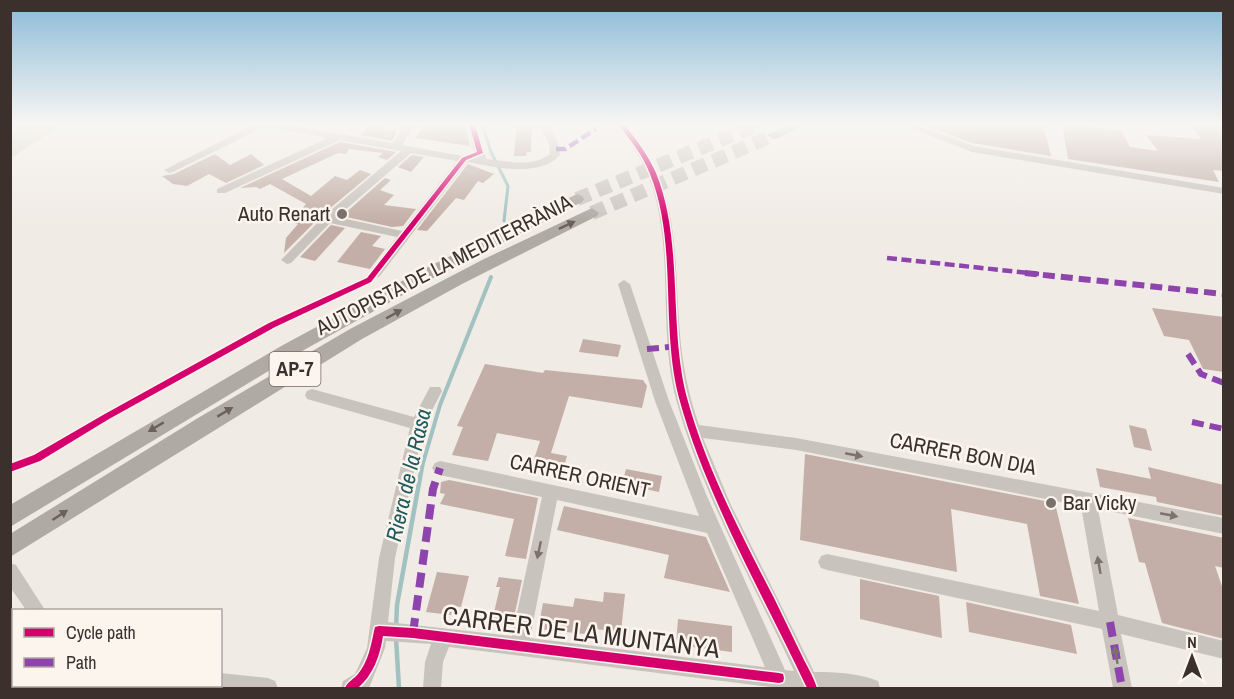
<svg xmlns="http://www.w3.org/2000/svg" width="1234" height="699" font-family="'Archivo Narrow',sans-serif">
<style>
.green{fill:#d1d6bf}
.lines{fill:none;stroke-linecap:round;stroke-linejoin:round}
.stream-far2{stroke:#a1c2c1;stroke-width:3}
.stream-far1{stroke:#a1c2c1;stroke-width:4}
.stream{stroke:#a1c2c1;stroke-width:4.5}
.building{fill:#c3afa7}
.highway-tunnel{stroke:#ccc6c0;stroke-width:14;stroke-dasharray:14 8;stroke-linecap:butt}
.minor{fill:#c9c3be;fill-rule:evenodd}
.highway{fill:#afaaa4;fill-rule:evenodd}
.quiet-far2{stroke:#8e44ad;stroke-width:4.5;stroke-dasharray:10 4.5;stroke-linecap:butt}
.quiet-far1{stroke:#8e44ad;stroke-width:6;stroke-dasharray:12 6;stroke-linecap:butt}
.quiet{stroke:#8e44ad;stroke-width:8;stroke-dasharray:15 8;stroke-linecap:butt}
.cycleway-casing{stroke:#fbf5ee;stroke-width:3}
.cycleway{fill:#d6006c;fill-rule:evenodd}
.oneway{fill:#69615b}
.oneway2{fill:#7b726d}
.poi-dot{fill:#7a716c;stroke:#fbf5ee;stroke-width:2}
.labels{text-anchor:middle;stroke-width:5;stroke-linejoin:round;paint-order:stroke}
.shield{fill:#fbf5ee;stroke:#756b66;stroke-width:1.5}
.shield-label{font-size:20px;font-weight:bold;fill:#3b302b}
.poi-label{font-size:21px;fill:#3b302b;stroke:#fbf5ee;text-anchor:end}
.street-label{font-size:21px;fill:#3b302b;stroke:#fbf5ee}
.water-label{font-size:22px;font-style:italic;fill:#1f5a5e;stroke:#fbf5ee}
.near-street-label{font-size:26px;fill:#3b302b;stroke:#fbf5ee}
</style>
<rect width="100%" height="100%" fill="#f0ebe5"/>
<path class="green" d="M11,124H63L11,158Z"/>
<g class="lines">
<path class="stream-far2" d="M482,124L491,152L508,186L504,221"/>
<path class="stream-far1" d="M423,463L440,405L491,277"/>
<path class="stream" d="M396,628L397,605L423,461
M396,638L399,688"/>
</g>
<path class="building" d="M371,124H384L379,129H398L392,141L360,135Z
M424,124H465L470,146L415,138Z
M517,124H532L531,152H527L526,156H514Z
M921,124H1043L1051,156L972,143Z
M1062,124L1122,131L1130,147L1158,151L1146,135L1201,139L1190,124H1224V171L1213,170L1219,182L1068,159Z
M340,142L396,152L387,160L378,157L383,153L349,149L346,154L338,153L282,179L311,196L335,176L347,180L360,170L371,174L323,214L284,253L286,238L298,224L291,222L306,204L270,184L260,189L256,187L240,188Z
M215,154L230,165L251,154L264,165L226,183L209,174L187,186L173,184L162,176L174,174Z
M412,155L424,157L411,172L398,167Z
M468,164L494,174L483,183L478,181L464,200L456,198L427,231L417,230Z
M385,178L391,180L380,190L394,195L384,205L416,209L403,226L392,227L342,216Z
M331,225L345,228L315,261L300,257Z
M361,232L381,236L372,246L385,249L370,269L337,262Z
M1152,308L1224,317V372L1203,369L1189,340L1164,336Z
M583,339L621,345L618,357L579,352Z
M485,364L543,373L545,370L643,380L647,386L642,408L569,396L551,453L567,456L562,474L531,468L540,441L497,433L488,461L452,455L463,427L457,426Z
M1129,425L1146,429L1152,451L1134,447Z
M805,454L1055,503L1079,604L1040,596L1027,524L951,509L957,572L800,540Z
M1148,467L1224,485V516L1157,502L1156,497L1100,487L1096,468L1151,479Z
M626,469L662,476L659,492L622,484Z
M449,480L538,498L526,559L505,556L514,519L440,504L445,494L440,493L441,482Z
M564,506L706,537L730,592L664,578L669,555L557,530Z
M1128,518L1224,538V568L1215,566L1224,592V639L1162,623L1145,563L1139,562Z
M437,572L469,576L461,607L453,606L451,615L426,612Z
M499,577L522,580L513,622L507,627L491,625L500,587H496Z
M860,579L939,596L942,638L860,619Z
M604,592L625,594L621,632L595,629L594,635L538,629L543,603L573,607L575,598L603,602Z
M966,602L1071,625L1077,654L969,632Z
M678,619L732,626V652L676,645Z"/>
<g class="lines">
<path class="highway-tunnel" d="M577,199L759,124
M592,213L774,135"/>
<path class="minor" d="M255,124H281L393,143L405,124H415L402,145L463,156L469,154L476,158L467,124H477L486,159C508,161 532,168 550,154L549,145L539,124H549L559,145L560,155C539,178 495,167 467,162L379,277L375,278L369,274L397,237L330,223L291,263L287,264L281,260L324,216L401,151L340,140L225,193H217V189L328,138L264,127L173,172L169,173L164,170ZM411,153L457,161L402,231L337,217Z
M616,124H626C685,195 672,260 681,345C684,373 690,399 699,425L796,438L1224,518V534L1098,509L1118,615L1224,641V659L1121,634L1132,688H1113L1102,629L827,570L821,568L818,562L821,556L827,554L1099,611L1081,506L796,450L703,438L731,505L814,672C836,672 858,673 878,681L880,688H771L770,687L449,647L443,662L441,688H423L425,662L431,644L386,641L385,648L369,688H341L343,681L355,674L367,648L379,558L410,428L307,399L305,395L307,391L312,389L414,417L430,387H440L442,391L425,424L417,458L395,558L388,622L512,636L542,497L440,475L435,473L432,468L435,463L440,461L699,516L655,401L618,284L624,280L630,284L669,401L706,494L785,670L794,671C753,581 702,495 676,399C657,326 676,245 648,174C640,155 628,140 616,124ZM557,500L707,533L765,667L530,638Z
M901,124H914L974,146L1224,188V194L972,152Z
M10,563L16,565L45,610H26L10,587Z
M220,673L268,678L275,681L278,688H213L212,686H220Z"/>
<path class="highway" d="M753,124H766L759,128Z
M790,124H806L779,138L774,139L767,135Z
M577,194L582,196L584,199L582,202L437,276L295,355L10,527V505L283,345L426,268Z
M592,208L599,213L597,216L462,284L362,339L10,557V534L198,418L350,329L484,259Z"/>
<path class="quiet-far2" d="M556,149H565L596,129
M887,258L1039,274"/>
<path class="quiet-far1" d="M1025,273L1224,294
M647,349L669,347
M1188,354L1201,374L1224,383
M1192,422L1224,429"/>
<path class="quiet" d="M1110,622L1122,688
M413,633L433,489L440,468
M10,659L14,661"/>
<g class="cycleway-casing">
<path id="cycleway" d="M469,124H475L483,153L466,160L371,282L275,327L109,419L40,461L10,472V464L34,455L103,415L269,323L367,278L462,158L477,152Z
M618,124H624C636,139 648,155 656,173C684,242 668,326 687,398C706,468 741,534 774,598C784,619 794,639 804,660C809,669 814,679 817,688H807C782,635 754,583 729,529C710,487 691,443 679,398C660,325 678,243 650,174C643,155 630,140 618,124Z
M379,626L413,628L779,673L783,674L784,678L783,682L779,683L413,638L383,636C380,656 373,675 358,688H345C347,682 354,679 358,674C368,662 371,646 374,631L375,627Z"/>
</g>
<use href="#cycleway" class="cycleway"/>
</g>
<defs><path id="oneway-solid" d="M-6-.8H1V-3.2L6.5 0L1 3.2V.8H-6Z" transform="scale(1.5)"/></defs>
<g class="oneway">
<use href="#oneway-solid" transform="translate(567 225) rotate(-25)"/>
<use href="#oneway-solid" transform="translate(394 314) rotate(-29)"/>
<use href="#oneway-solid" transform="translate(225 412) rotate(-31)"/>
<use href="#oneway-solid" transform="translate(156 427) rotate(149)"/>
<use href="#oneway-solid" transform="translate(60 515) rotate(-33)"/>
</g>
<g class="oneway2">
<use href="#oneway-solid" transform="translate(854 455) rotate(11)"/>
<use href="#oneway-solid" transform="translate(1169 515) rotate(11)"/>
<use href="#oneway-solid" transform="translate(539 550) rotate(102)"/>
<use href="#oneway-solid" transform="translate(1099 565) rotate(-100)"/>
<use href="#oneway-solid" transform="translate(1116 655) rotate(-100)"/>
</g>
<linearGradient id="sky" x2="0" y2="1"><stop stop-color="#8bbad8"/><stop offset="0.56" stop-color="#f8f6f3"/><stop offset="1" stop-color="#f8f6f3" stop-opacity="0"/></linearGradient>
<rect width="1234" height="222" fill="url(#sky)"/>
<g class="poi-dot">
<circle cx="342" cy="214" r="6"/>
<circle cx="1051" cy="503" r="6"/>
</g>
<g class="labels">
<rect class="shield" x="269.5" y="352" width="51" height="34" rx="4.5"/>
<g class="shield-label">
<text x="295" y="376">AP-7</text>
</g>
<g class="poi-label">
<text x="330" y="221">Auto Renart</text>
<text x="1063" y="510" text-anchor="start">Bar Vicky</text>
</g>
<g class="street-label">
<text transform="translate(444 265) rotate(-27)" y="7">AUTOPISTA DE LA MEDITERRÀNIA</text>
<text transform="translate(963 454) rotate(11)" y="7">CARRER BON DIA</text>
<text transform="translate(580 476) rotate(12)" y="7">CARRER ORIENT</text>
</g>
<g class="water-label">
<text transform="translate(408 475) rotate(-77)" y="8">Riera de la Rasa</text>
</g>
<g class="near-street-label">
<text transform="translate(581 632) rotate(7)" y="9">CARRER DE LA MUNTANYA</text>
</g>
</g>
<rect width="1234" height="699" fill="none" stroke="#3b302b" stroke-width="24"/>
<rect x="12" y="609" width="210" height="78" fill="#fbf5ee" stroke="#aea6a0" stroke-width="1.5"/>
<rect x="24" y="628" width="30" height="9" fill="#d6006c" stroke="#aea6a0" stroke-width="1.5"/>
<text x="66" y="639" font-size="18" fill="#3b302b">Cycle path</text>
<rect x="24" y="658" width="30" height="9" fill="#8e44ad" stroke="#aea6a0" stroke-width="1.5"/>
<text x="66" y="669" font-size="18" fill="#3b302b">Path</text>
<g transform="translate(1192 657)" stroke="#fbf5ee" stroke-width="4.5" paint-order="stroke">
<path d="M0-4.5L10 22L0 15L-10 22Z" fill="#3b302b"/>
<text y="-9" font-size="16" font-weight="bold" text-anchor="middle" fill="#3b302b">N</text>
</g>
</svg>
